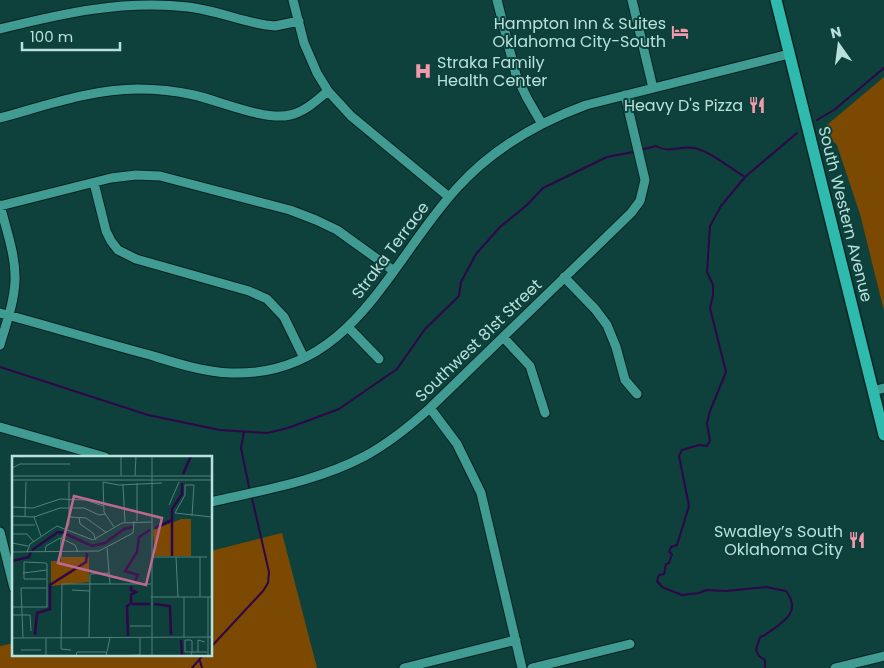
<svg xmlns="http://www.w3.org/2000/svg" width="884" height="668" font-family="Poppins,sans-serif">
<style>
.green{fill:#7b4902}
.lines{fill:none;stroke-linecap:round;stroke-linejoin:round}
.stream{stroke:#2e0649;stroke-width:2}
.minor-casing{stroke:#072422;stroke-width:11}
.major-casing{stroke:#072422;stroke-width:14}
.minor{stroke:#409b92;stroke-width:9}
.major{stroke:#2fbaae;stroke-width:11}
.labels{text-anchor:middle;stroke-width:4;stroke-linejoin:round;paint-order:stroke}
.poi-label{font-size:16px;fill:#b8e1db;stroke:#0e403c;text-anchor:end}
.street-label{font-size:16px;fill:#b8e1db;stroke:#0e403c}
.inset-river{fill:none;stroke:#2e0649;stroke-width:2.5}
.inset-road{fill:none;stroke:#52807c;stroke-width:1}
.view{fill:#be688e;fill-opacity:0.15;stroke:#be688e;stroke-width:2.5}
.inset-edge{fill:none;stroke:#b8e1db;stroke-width:2.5}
</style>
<rect width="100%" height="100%" fill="#0e403c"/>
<path class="green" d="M884,77V311L860,214L837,145L821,130Z
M282,533L317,668H0V646L14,643V654H211V551Z"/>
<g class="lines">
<path class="stream" d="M817,120L834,110L884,68
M644,149L656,146C669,154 681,145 694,148C710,151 730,168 745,177
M0,367L148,415L220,430L267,433L288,428L339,409L397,369L425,329L459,296L461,282L476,254L500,227L527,205L543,188L607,157L633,152
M244,432L241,448L249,487
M211,647L263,591L268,583L269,572L252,498
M200,661L202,668
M192,668L204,654
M765,668V660L759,656L756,650L760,637L765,635C781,623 803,613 786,591L766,587L726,591L706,590L699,593L682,595L662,587L657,581L659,575L664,574L666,564L669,563L672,554L669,552L671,547L677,545L689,506L679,456L682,450L699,445L707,446L710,441L707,423L710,411L726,372L710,308L713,295V285L707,272L710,226L721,206L745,177L797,133"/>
<g class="minor-casing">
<path id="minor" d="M293,0L304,43L317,73L328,91L351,116L449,197
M497,0L516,75L527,98L542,124
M632,0L653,88
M0,29C64,13 122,0 188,7C215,10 240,21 266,25L275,26L299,21
M0,118C44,106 91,89 138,89C157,89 176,91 194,95C220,101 265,121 290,115C305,112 317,100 328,91
M94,183L106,231L111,241L118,250L136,259L249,291L267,299L284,317L304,358
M0,205C6,229 16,256 15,281C14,303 6,324 0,345
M0,206L111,178L136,175L160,176L290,210L316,220L337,230L394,271
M564,277L595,309L607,325L616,347L625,380L637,394
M0,313C50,326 100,342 150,355C176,363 203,372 231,373C352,377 389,262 457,188C493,148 537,123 586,105L789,54
M349,328L379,359
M503,337L530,366L545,413
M873,391L884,388
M430,408L457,444L481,493L522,668
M0,427L105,457
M211,502C263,490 318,481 365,456C389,443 410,426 430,408L631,213L640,201L645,180L625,95
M0,532L14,588
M404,668L516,640
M532,668L630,644
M835,668L884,656"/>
</g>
<g class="major-casing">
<path id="major" d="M776,0L884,435"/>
</g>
<use href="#minor" class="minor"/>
<use href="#major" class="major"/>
</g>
<defs>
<g id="hotel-bare" transform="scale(1.35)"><path d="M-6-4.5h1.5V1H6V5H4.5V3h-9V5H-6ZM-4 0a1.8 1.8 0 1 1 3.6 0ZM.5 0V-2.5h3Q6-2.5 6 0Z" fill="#f29aac" stroke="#0e403c" stroke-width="2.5" paint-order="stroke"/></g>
<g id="hospital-bare" transform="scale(1.35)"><path d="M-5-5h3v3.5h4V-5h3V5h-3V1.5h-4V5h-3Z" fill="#f29aac" stroke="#0e403c" stroke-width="2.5" paint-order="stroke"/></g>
<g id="restaurant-bare" transform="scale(1.35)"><path d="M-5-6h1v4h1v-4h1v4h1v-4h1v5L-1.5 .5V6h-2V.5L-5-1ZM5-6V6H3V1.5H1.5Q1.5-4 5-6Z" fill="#f29aac" stroke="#0e403c" stroke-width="2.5" paint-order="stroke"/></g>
</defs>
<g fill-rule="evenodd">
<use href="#hotel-bare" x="680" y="32"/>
<use href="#hospital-bare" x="423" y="71"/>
<use href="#restaurant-bare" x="757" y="105"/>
<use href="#restaurant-bare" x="857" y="540"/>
</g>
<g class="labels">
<g class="poi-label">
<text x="666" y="29">Hampton Inn &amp; Suites<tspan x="666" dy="18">Oklahoma City-South</tspan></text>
<text x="437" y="68" text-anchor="start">Straka Family<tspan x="437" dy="18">Health Center</tspan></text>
<text x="743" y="111">Heavy D's Pizza</text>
<text x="843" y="537">Swadley’s South<tspan x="843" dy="18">Oklahoma City</tspan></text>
</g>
<g class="street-label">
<text transform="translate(846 214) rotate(76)" y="6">South Western Avenue</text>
<text transform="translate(390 250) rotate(-53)" y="6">Straka Terrace</text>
<text transform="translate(478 340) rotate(-44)" y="6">Southwest 81st Street</text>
</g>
</g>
<g transform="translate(12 456)">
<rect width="200" height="200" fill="#0e403c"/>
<path d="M169,63H179V100H143L141,74ZM49,101H77V126L39,130V105H49Z" fill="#7b4902"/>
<path class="inset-river" d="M171,18L179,0M143,72L160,64M54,78L80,90L93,87L112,73L121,71M20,94L46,76L52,77M160,100V53L170,38V27M0,105L17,101L19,96M122,127L126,119L113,115L125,96L127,81L138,74M119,130V134L124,136L119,139V148M120,148H138M142,148L158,150L159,179M23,179L25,157L38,153V129L74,106L75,97M116,180L115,150L119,148M169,184L170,200"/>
<path class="inset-road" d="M109,0V20M0,12L8,8H58M0,20H200M123,20L124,0M0,24H200M91,26L92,56L102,71M91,26L107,29L150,27M111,29L113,66M182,29H173V39L163,57L200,61M157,49L167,26M0,51L21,52L48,43L74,44L91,50M0,60L22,61L48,52H72L87,59L93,58M13,60L14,26M180,60L182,29M22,61L29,80M57,61L74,62L95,77M67,61L68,68L81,77L84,84M125,65V27M0,69H23M0,78H15L22,86M0,87L16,90M95,92L98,128M0,96L87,95L121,77L122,65M15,96L18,88L45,70L81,84L110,67L140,66M33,96L34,90L48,82L63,89L66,96M49,101V83L57,68V26M140,101H195M164,101L166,141M11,117L35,114M60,134L78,135M139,141H200M188,141V101M0,151H35V108L34,107L12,106V123H34M0,159H18L19,175M118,170H139M77,181L78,118L98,117M172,181V141M0,182L200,181M11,182L9,132H34M34,182V200M128,182V200M9,194H29M59,194L49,193L50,128H139M186,196V184L193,186M64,200L65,196H94M94,200L98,182M102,200L128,199M140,200V0M179,200L180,196V185L179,184H173V196H195M196,200V141"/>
<path class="view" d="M62,40L150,62L134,129L46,107Z"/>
<rect width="200" height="200" class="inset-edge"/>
</g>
<g transform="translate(839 45) rotate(346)" stroke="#0e403c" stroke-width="4" paint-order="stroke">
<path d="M0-4L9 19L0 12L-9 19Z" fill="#b8e1db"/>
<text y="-8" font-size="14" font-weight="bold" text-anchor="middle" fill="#b8e1db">N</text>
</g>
<path d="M22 42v8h98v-8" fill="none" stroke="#b8e1db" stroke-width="2.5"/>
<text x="30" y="42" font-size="15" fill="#b8e1db" stroke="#0e403c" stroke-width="4" paint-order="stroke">100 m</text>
</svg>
